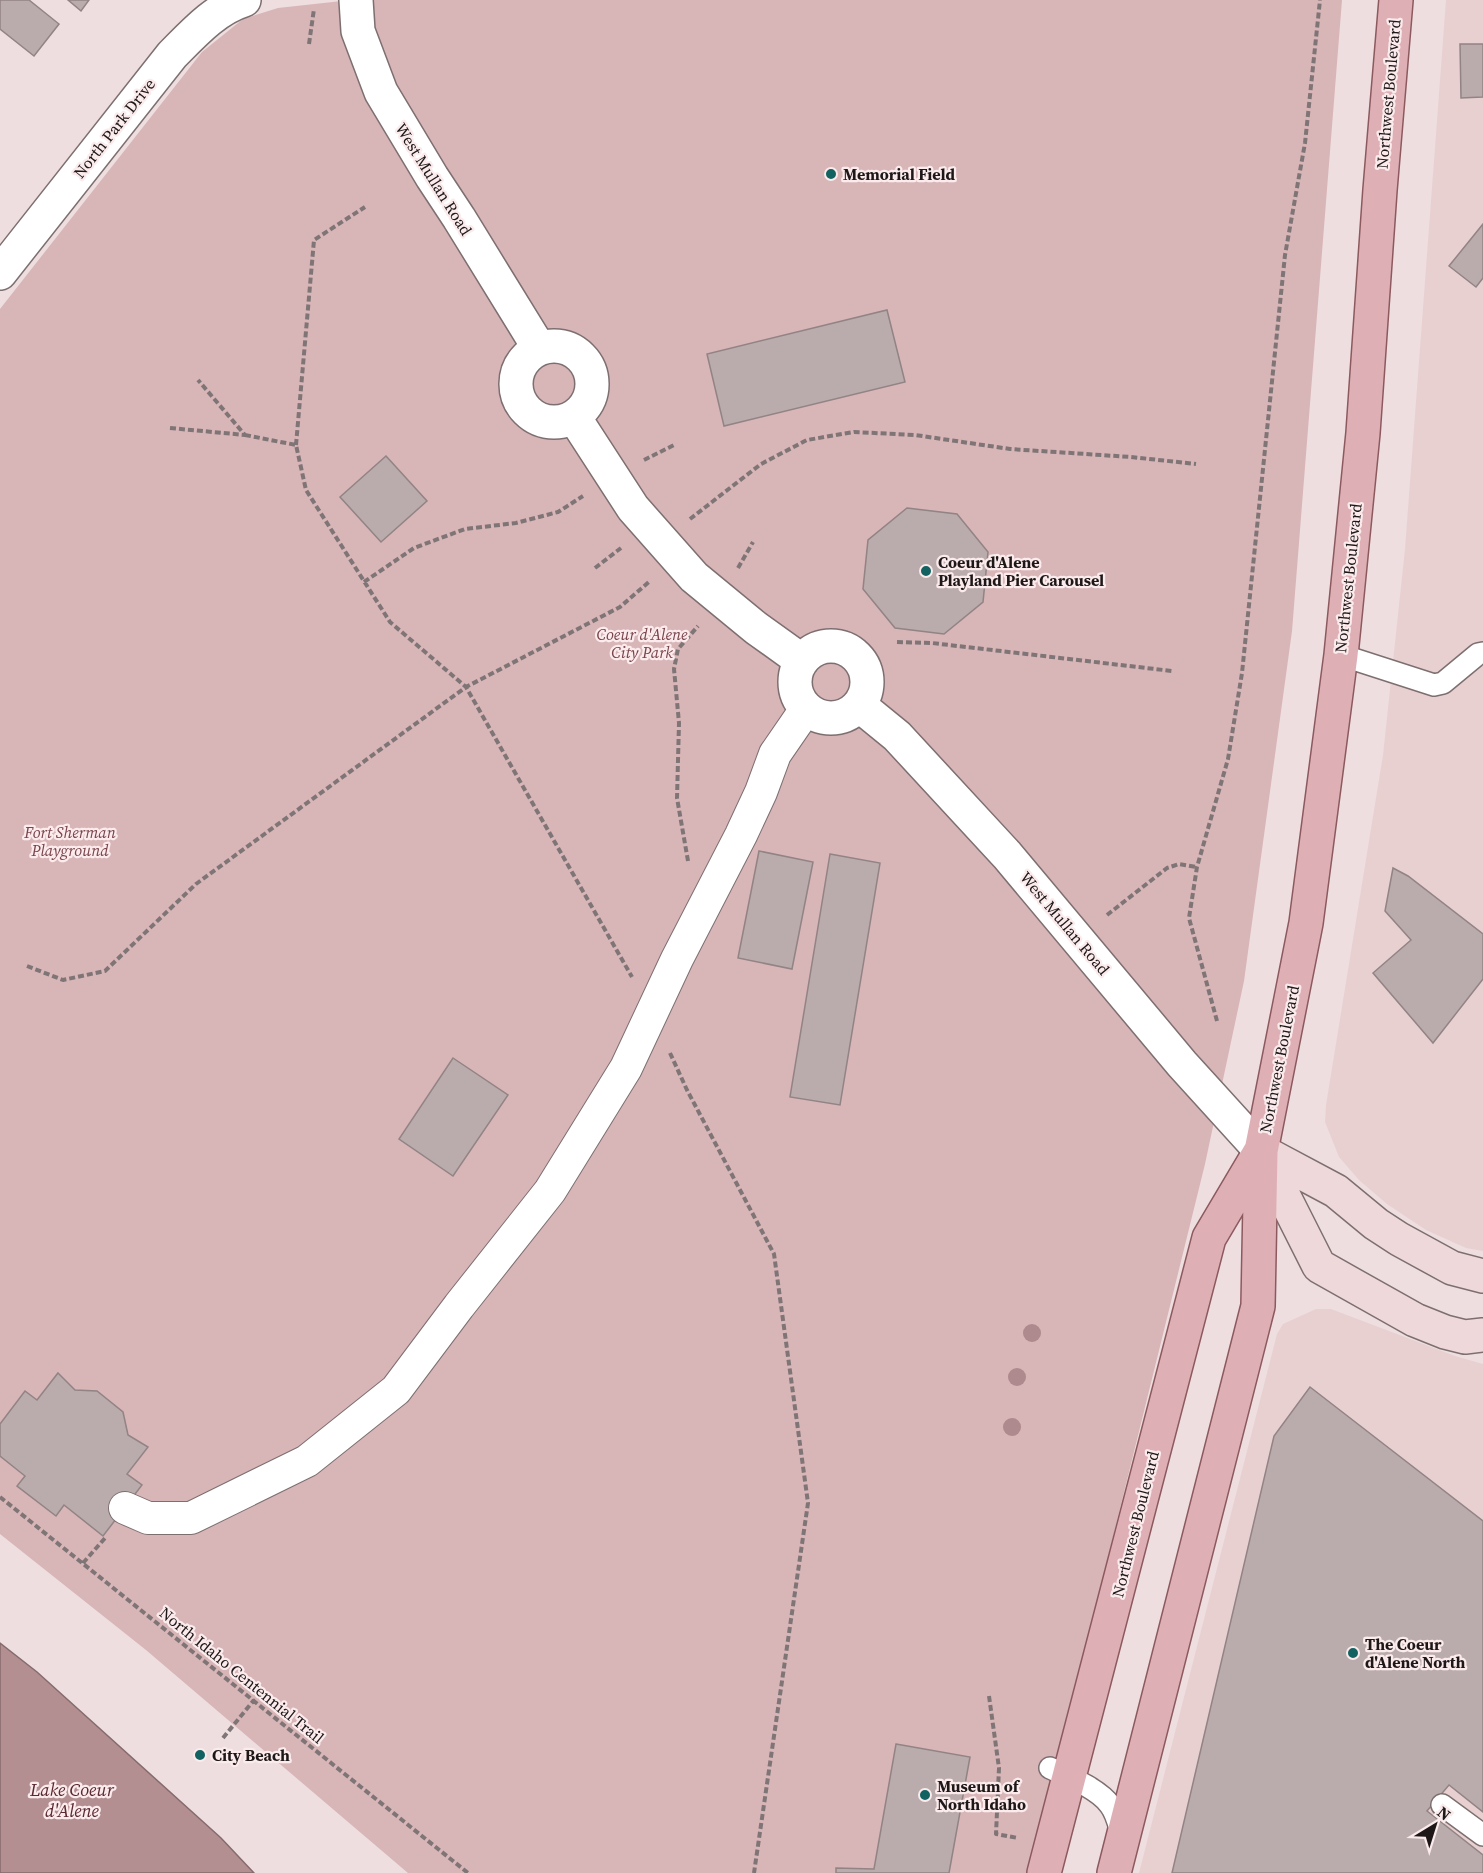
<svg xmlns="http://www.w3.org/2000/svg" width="1483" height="1873" font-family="'Source Serif 4',serif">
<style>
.built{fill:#e8d0d1}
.green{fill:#d8b5b7}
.water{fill:#b38f92;stroke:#866b6d;stroke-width:1.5}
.building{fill:#baabac;stroke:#928384;stroke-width:1.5}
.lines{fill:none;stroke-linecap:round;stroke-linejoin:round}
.service-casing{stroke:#7d6f70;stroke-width:24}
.pedestrian-casing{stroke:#7d6f70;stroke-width:34}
.minor-casing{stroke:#7d6f70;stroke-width:36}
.tertiary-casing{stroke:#7d6f70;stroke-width:36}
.secondary-casing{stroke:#7d6f70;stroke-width:36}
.primary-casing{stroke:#8c595e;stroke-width:36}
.path{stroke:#807576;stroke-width:4;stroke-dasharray:6 3;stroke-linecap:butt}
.service{stroke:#fff;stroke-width:21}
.pedestrian{stroke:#fff;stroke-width:32}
.minor{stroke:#fff;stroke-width:33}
.tertiary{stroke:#fff;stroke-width:33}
.secondary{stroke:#eed8da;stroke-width:33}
.primary{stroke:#deb0b5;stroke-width:33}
.tree{fill:#ae898d}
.poi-dot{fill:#126261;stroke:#fbebec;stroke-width:2}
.labels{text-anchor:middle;stroke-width:4.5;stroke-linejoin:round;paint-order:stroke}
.street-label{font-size:16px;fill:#1d1718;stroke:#fbebec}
.poi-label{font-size:16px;font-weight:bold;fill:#1d1718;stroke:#fbebec;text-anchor:start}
.park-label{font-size:16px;font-style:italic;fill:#79444a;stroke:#fbebec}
.water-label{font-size:18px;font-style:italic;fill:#5a282f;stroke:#fbebec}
</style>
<rect width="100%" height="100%" fill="#eededf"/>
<path class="built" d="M1446,0H1483V1251L1466,1248L1426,1230L1387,1204L1359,1180L1339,1157L1325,1122L1326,1105L1383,755L1405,549Z
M1316,1309H1331L1455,1356L1483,1364V1873H1139L1277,1334L1283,1324Z"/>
<path class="green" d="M351,0H1342L1292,631L1244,981L1205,1164L1030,1873H408L146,1650L0,1534V309L202,52L243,19L278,8Z"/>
<path class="water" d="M0,1643L37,1672L221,1838L254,1873H0Z"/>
<path class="building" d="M0,0H29L59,24L34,56L0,29Z
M68,0H89L81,11Z
M1460,44H1483V97L1461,98Z
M1483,224V278L1476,287L1449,266Z
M887,310L905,382L724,426L707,354Z
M386,456L427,501L381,542L340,497Z
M907,508L957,514L988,552L983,602L944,634L895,628L863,589L868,540Z
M759,851L813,862L792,969L738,958Z
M830,854L880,863L840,1105L790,1097Z
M1393,868L1408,876L1483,934V979L1433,1043L1373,973L1411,940L1385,911Z
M453,1058L508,1095L453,1176L399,1139Z
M58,1373L75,1390L97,1391L123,1412L128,1435L148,1447L127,1474L142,1485L103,1536L64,1505L56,1516L17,1486L25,1476L0,1456V1424L25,1391L37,1400Z
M1310,1387L1483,1521V1812L1449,1785L1427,1811L1483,1855V1873H1172L1274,1436Z
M896,1744L970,1757L949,1873H836V1868L874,1869Z"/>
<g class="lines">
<g class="service-casing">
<path id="service" d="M1341,655L1434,685L1443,683L1478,654L1483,653
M1050,1768C1067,1776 1099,1789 1110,1805C1117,1814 1119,1826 1122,1836
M1442,1805L1483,1835"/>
</g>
<g class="pedestrian-casing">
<path id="pedestrian" d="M125,1508L148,1518H191L307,1461L396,1390L459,1306L550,1191L626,1068L677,959L741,835L761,792L775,754L806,709"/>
</g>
<g class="minor-casing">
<path id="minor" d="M356,0L358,31L381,92L432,177L459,218L539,348
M516 384a38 38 0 1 1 76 0a38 38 0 1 1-76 0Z
M574,417L633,508L694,577L756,628L802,661
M795 682a36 36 0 1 1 72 0a36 36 0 1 1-72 0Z
M859,705L897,736L1007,855L1182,1064L1261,1151"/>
</g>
<g class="tertiary-casing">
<path id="tertiary" d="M0,273L172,55C193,34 215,9 244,0"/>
</g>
<g class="secondary-casing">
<path id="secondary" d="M1261,1151L1319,1266L1415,1320L1445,1332L1465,1337L1483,1335
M1261,1151L1336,1191L1376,1224L1399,1239L1452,1268L1483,1276"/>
</g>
<g class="primary-casing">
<path id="primary" d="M1044,1873L1209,1238L1260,1152
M1114,1873L1258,1306L1261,1151L1306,923L1341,655L1363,433L1380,190L1396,0"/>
</g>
<path class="path" d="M309,44L314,9
M170,428L245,435L198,380
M245,435L296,445L306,490L390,622L466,687L632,977
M296,445L314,240L365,207
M644,460L674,445
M690,519L761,464L807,440L854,432L915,435L1010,449L1131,457L1196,464
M595,568L621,548
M738,568L753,542
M364,582L414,548L465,529L516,523L558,512L583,496
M897,642L932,643L1172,671
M688,861L677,798L679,723L674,669L678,649L698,626
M1107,915L1167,868L1179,864L1197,867
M27,966L63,980L105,971L196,884L466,687L620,607L650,581
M1217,1021L1189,918L1197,867L1228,759L1242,673L1285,255L1305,143L1320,0
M670,1053L687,1090L774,1254L808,1503L754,1873
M0,1497L468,1873
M83,1563L106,1537
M989,1696L999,1768L996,1834L1018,1838
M223,1738L254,1700"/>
<use href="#service" class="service"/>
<use href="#pedestrian" class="pedestrian"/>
<use href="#minor" class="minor"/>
<use href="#tertiary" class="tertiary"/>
<use href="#secondary" class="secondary"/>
<use href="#primary" class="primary"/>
</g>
<g class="tree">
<circle cx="1032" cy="1333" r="9"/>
<circle cx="1017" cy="1377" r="9"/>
<circle cx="1012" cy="1427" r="9"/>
</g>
<g class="poi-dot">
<circle cx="831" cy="174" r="6"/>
<circle cx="926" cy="571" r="6"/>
<circle cx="1353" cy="1653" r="6"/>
<circle cx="200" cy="1755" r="6"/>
<circle cx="925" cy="1795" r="6"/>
</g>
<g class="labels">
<g class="street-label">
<text transform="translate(1388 94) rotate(-85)" y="6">Northwest Boulevard</text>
<text transform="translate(114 128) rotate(-52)" y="6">North Park Drive</text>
<text transform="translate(434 179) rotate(58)" y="6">West Mullan Road</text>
<text transform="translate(1348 578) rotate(-84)" y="6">Northwest Boulevard</text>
<text transform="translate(1065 923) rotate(50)" y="6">West Mullan Road</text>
<text transform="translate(1279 1059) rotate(-79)" y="6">Northwest Boulevard</text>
<text transform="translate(1135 1524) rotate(-76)" y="6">Northwest Boulevard</text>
<text transform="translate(242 1675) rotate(39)" y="6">North Idaho Centennial Trail</text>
</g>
<g class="poi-label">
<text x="843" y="180">Memorial Field</text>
<text x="938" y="568">Coeur d'Alene<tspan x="938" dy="18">Playland Pier Carousel</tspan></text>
<text x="1365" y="1650">The Coeur<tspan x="1365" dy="18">d'Alene North</tspan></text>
<text x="212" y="1761">City Beach</text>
<text x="937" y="1792">Museum of<tspan x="937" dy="18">North Idaho</tspan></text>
</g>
<g class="park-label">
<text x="642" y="640">Coeur d'Alene<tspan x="642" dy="18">City Park</tspan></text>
<text x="70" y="838">Fort Sherman<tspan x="70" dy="18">Playground</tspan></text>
</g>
<g class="water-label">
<text x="72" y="1796">Lake Coeur<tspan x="72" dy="21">d'Alene</tspan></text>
</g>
</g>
<g transform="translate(1435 1825) rotate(38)" stroke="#fbebec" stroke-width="4.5" paint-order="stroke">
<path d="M0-4.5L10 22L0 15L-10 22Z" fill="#1d1718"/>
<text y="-9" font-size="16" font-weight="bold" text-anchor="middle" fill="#1d1718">N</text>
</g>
</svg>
